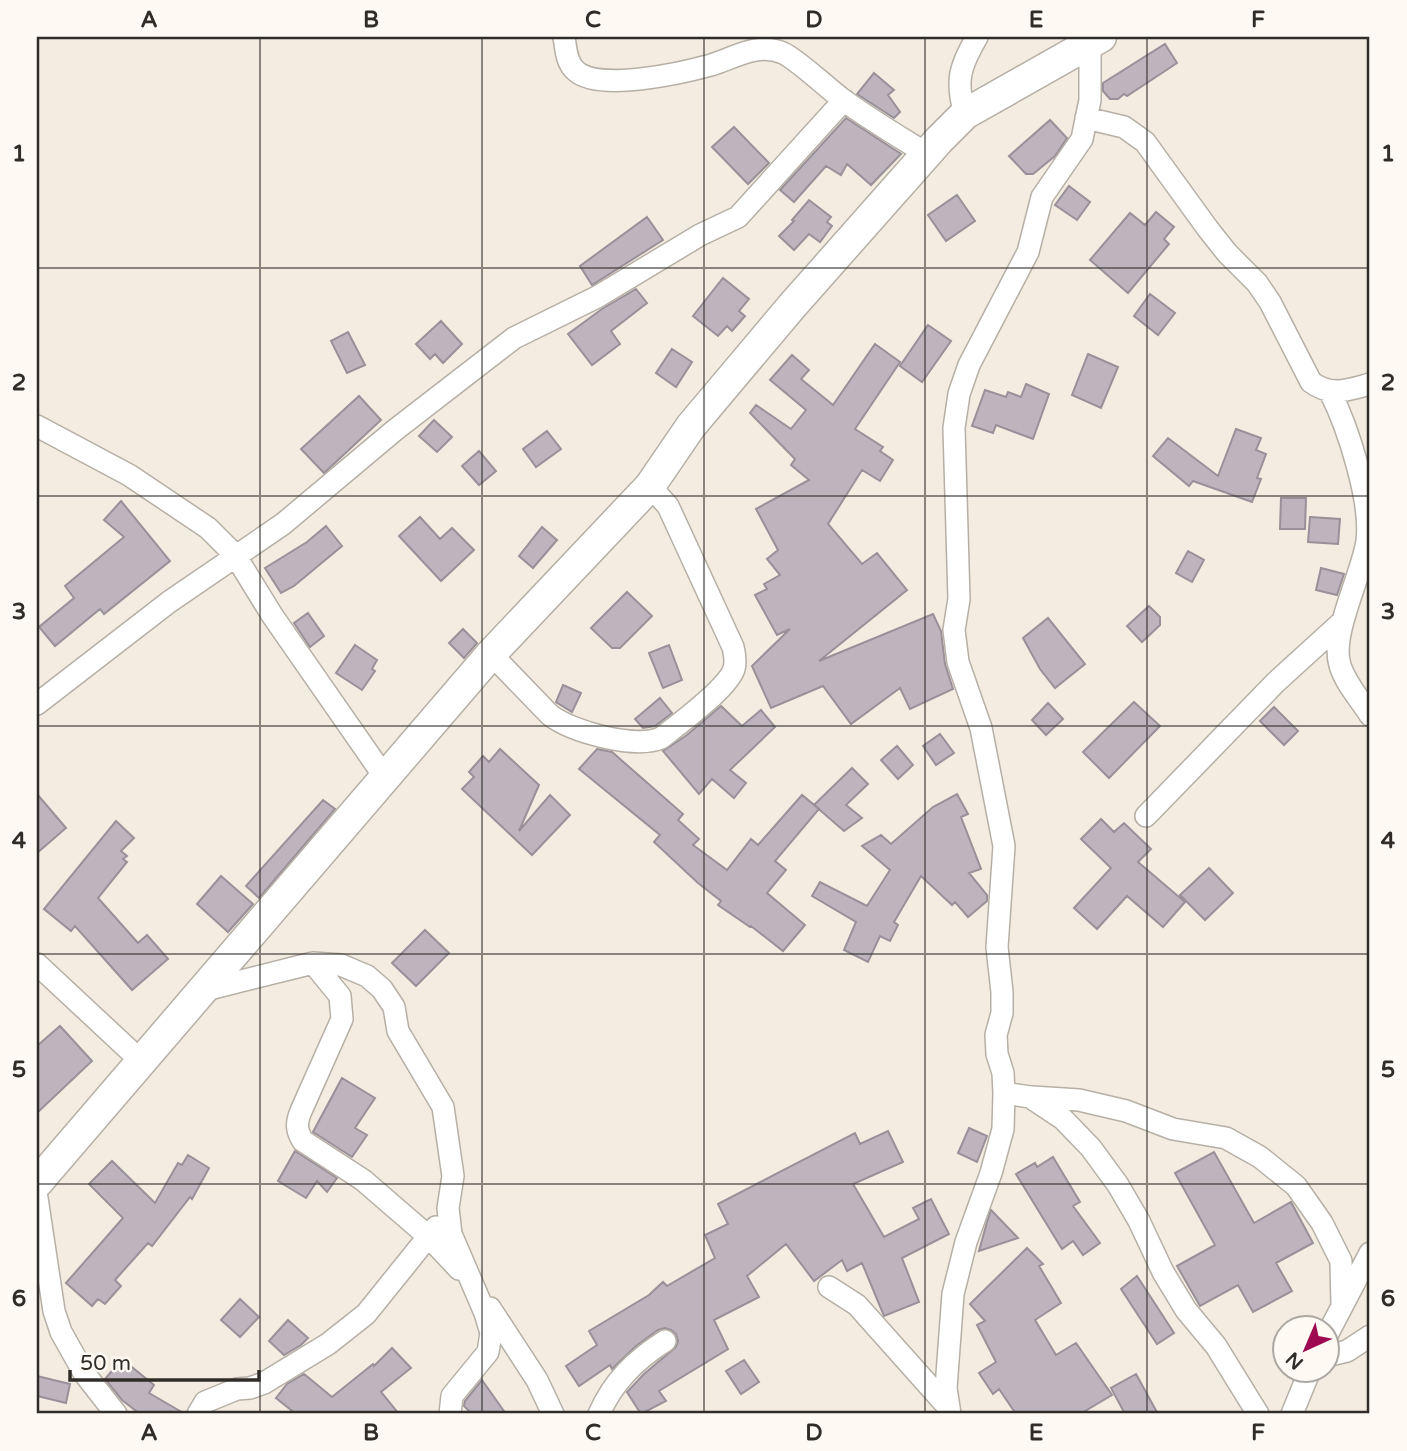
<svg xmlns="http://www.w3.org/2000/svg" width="1407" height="1451" font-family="'Varela Round',sans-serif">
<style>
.building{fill:#bdb4bd;stroke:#999099;stroke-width:2}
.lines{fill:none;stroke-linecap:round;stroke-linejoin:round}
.street-casing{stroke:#b6afa5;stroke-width:24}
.secondary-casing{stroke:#b6afa5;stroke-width:33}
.street{stroke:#fff;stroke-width:21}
.secondary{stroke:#fff;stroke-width:30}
.grid{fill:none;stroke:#302d29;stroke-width:2;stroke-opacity:0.55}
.neatline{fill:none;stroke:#302d29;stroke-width:2.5}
.grid-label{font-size:23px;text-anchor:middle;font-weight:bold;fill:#302d29}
</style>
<rect width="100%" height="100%" fill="#f4ece1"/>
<path class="building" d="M1165,44L1177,63L1127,96L1124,94L1118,99H1110L1103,91V83Z
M874,73L894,90L888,95L900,112L894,118L857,94Z
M846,118L901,154L871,185L847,164L841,175L826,166L794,202L780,190Z
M1050,120L1067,138L1055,156L1033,174H1026L1009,156Z
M734,127L769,163L748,184L712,147Z
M1069,186L1090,202L1077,220L1055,205Z
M957,195L975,221L946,241L928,215Z
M809,200L831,217L827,222L832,226L820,242L809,234L794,250L779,236L794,221L792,220Z
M1156,212L1174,227L1164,239L1169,244L1128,293L1090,260L1130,213L1145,225Z
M647,217L663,240L592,285L580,266Z
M723,278L749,299L739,311L745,316L732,331L727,326L718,336L693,316Z
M636,289L647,303L611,331L620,344L592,365L568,334L602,309Z
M1150,294L1175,313L1158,335L1134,316Z
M441,321L462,344L443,363L435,354L430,359L416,344Z
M928,325L951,341L922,382L900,366Z
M348,332L365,365L347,373L331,341Z
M875,344L900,362L855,429L883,447L880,451L893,460L880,481L862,470L828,524L862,564L877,553L907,590L819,661L933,614L941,631L945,664L953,689L910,709L900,688L851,724L823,686L771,708L752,666L790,629L777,635L755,595L767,589L764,584L780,575L767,559L778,550L756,509L809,480L791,465L795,459L750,413L756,405L791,429L806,410L770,380L792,355L809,370L801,379L833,405Z
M672,349L692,362L676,387L656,373Z
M1088,354L1118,367L1101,408L1072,395Z
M1026,384L1049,394L1033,439L996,425L993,433L972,426L985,390L1006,397L1008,392L1021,397Z
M359,396L381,420L324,473L301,449Z
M434,420L452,437L437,452L419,436Z
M1236,429L1261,438L1256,450L1266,454L1257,478L1261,479L1252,502L1193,481L1189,486L1153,456L1168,438L1218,476Z
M547,431L561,449L536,467L523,449Z
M479,451L496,471L479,485L462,466Z
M1281,498H1306L1305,529H1280Z
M121,501L170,561L104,614L100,609L55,646L39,627L74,598L65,586L124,537L104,520Z
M420,517L440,539L452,528L474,550L441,581L399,536Z
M1310,517L1340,519L1338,544L1308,542Z
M326,526L342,546L294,586L281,593L265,568L307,542Z
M542,527L557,540L533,568L519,556Z
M1188,551L1204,560L1192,582L1176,573Z
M1321,568L1344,574L1337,595L1316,590Z
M627,592L652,616L620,648H612L591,628Z
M1149,606L1160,617V625L1142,642L1127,626Z
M308,613L324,636L310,647L294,623Z
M1048,618L1085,664L1055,688L1040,669L1023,638Z
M463,629L477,643L464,658L449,643Z
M355,645L377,660L372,669L375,671L362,690L336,673Z
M669,645L682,680L663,688L649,653Z
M563,685L581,693L572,712L556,702Z
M660,698L672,713L655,726L643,728L635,719Z
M1134,702L1160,726L1109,778L1083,752Z
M1048,703L1063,719L1046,735L1032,720Z
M721,706L742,726L761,710L775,727L730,770L746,783L734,798L712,779L699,794L663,751L687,735Z
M1274,707L1298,731L1284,745L1260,721Z
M940,734L954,753L936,765L923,746Z
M897,746L913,765L898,779L881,760Z
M500,749L539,785L519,831L550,795L570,815L532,855L462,789L474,777L469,772L483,756L489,762Z
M597,749L612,752L683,814L678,820L699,839L693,845L727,870L751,839L758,845L802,795L819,809L775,861L786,870L767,893L805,925L783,951L751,926L750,927L718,905L721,901L698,883L654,842L660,835L579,769Z
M852,768L868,784L846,805L862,818L844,831L814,805Z
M37,794L66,828L37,853Z
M957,794L968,814L961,817L981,869L969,873L987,895V901L968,917L955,902L952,905L921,876L894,922L898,925L890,941L880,936L868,962L844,950L856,922L812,896L820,882L867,906L890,870L862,846L881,835L891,844L933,807Z
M323,800L335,809L259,898L246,886Z
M1101,819L1114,832L1124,823L1151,849L1138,862L1185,902L1163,927L1127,896L1097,929L1074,908L1111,868L1081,839Z
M116,821L134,838L121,851L127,856L123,859L127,862L98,898L138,943L147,935L168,959L132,990L75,926L71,931L44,909Z
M1209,868L1233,893L1205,920L1180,895Z
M221,876L253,904L228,932L197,904Z
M425,930L449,953L416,986L392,963Z
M60,1026L92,1061L37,1113V1046Z
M342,1078L375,1098L355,1128L367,1135L352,1157L313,1132Z
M969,1128L987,1136L977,1162L958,1153Z
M888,1131L903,1162L853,1184L884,1237L919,1219L913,1208L931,1199L949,1234L902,1258L919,1302L884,1316L862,1263L847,1271L842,1260L814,1281L786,1244L747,1276L759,1297L714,1320L728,1349L659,1391L666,1401L641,1414L627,1392L644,1374L676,1347L678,1341L676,1334L671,1330L665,1328L658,1330L636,1346L612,1369L610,1365L579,1386L566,1366L597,1345L589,1331L649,1295L663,1282L667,1286L715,1258L705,1235L728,1224L718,1204L855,1133L860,1144Z
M295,1151L337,1178L327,1192L317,1181L306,1198L278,1181Z
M1214,1152L1254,1223L1291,1202L1313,1243L1276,1263L1292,1291L1253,1312L1238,1285L1200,1306L1177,1266L1215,1245L1175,1173Z
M188,1155L209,1168L192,1199L190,1197L152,1246L148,1243L115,1280L121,1286L105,1304L98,1299L92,1306L66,1283L123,1218L89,1184L112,1161L155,1203L178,1163L182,1165Z
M1053,1157L1080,1202L1073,1206L1100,1243L1083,1255L1073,1241L1062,1249L1016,1174L1035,1163L1037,1167Z
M991,1210L1018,1238L979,1251L987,1222Z
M1027,1248L1043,1264L1039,1266L1061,1303L1035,1320L1056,1355L1076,1343L1112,1395L1080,1414H1016L999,1389L993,1394L979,1373L996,1362L977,1325L985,1321L970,1304Z
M1137,1276L1174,1333L1157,1344L1121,1289Z
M240,1299L259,1317L240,1337L221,1320Z
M288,1320L308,1338L301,1345L284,1355L269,1341Z
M392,1348L411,1368L381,1392L399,1414H296L276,1398L287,1384L304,1374L332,1397L373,1364L374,1366Z
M122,1359L154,1385L149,1393L185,1414H140L122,1400L105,1379Z
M744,1360L759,1382L741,1394L726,1371Z
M1136,1374L1158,1414H1125L1111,1388Z
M37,1376L70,1384L66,1403L37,1396Z
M482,1380L506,1414H472L464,1406L465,1401Z"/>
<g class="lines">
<g class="street-casing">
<path id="street" d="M564,37C566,48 566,63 576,71C599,92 682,73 711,65C734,58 758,42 783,53C798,60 826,87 842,99C869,119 898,136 927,154
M965,114C955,81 960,66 977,37
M1086,118L1124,127L1145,142L1208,229L1227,253L1257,283L1270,302L1311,382C1331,397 1348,390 1370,384
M1330,392C1348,427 1372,502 1367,541C1362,575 1330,635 1340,665C1345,683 1360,699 1370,715
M37,426L129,475L208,528L235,555L272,615L386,779
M491,654L550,715C572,732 635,749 661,738C679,724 727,689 734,669C736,662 735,655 733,647L668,506L650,486
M37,704L169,602L283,524L395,430L514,338L597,297L700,235L738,217L844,100
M1146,816L1275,683L1343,621
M313,963L340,996L342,1019L301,1111C296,1123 296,1130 303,1141L363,1180L429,1237L459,1269
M37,964L141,1061
M201,991L313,963L341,965L367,976L382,989L394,1007L398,1031L443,1107L453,1176L448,1208L451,1234L485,1313L491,1333L488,1352L452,1396L450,1414
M1004,1093L1030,1097L1063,1119L1091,1148L1118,1185L1139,1221L1163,1272L1186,1310L1216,1346L1258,1414
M1032,1097L1079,1100L1126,1111L1173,1129L1226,1138L1260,1157L1296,1186L1322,1223L1341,1261L1342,1306
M37,1198L54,1311L61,1332L84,1373L116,1414
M829,1287L857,1305L948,1407
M490,1308L537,1380L553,1414
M1326,1337L1370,1253
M1326,1356L1347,1351L1370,1336
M198,1414L205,1402L237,1389L250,1388L264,1383L328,1344L366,1314L436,1227
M599,1414C613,1382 635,1360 665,1341
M950,1414L946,1388L953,1294L966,1242L991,1173L1003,1129L1004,1093L1003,1073L997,1054L996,1035L1002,1013V992L997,947L1004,846L981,728L958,662L954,630L959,599L954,428L959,394L969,365L1028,252L1042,197L1082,139L1090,100V37
M1292,1414L1310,1370"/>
</g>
<g class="secondary-casing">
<path id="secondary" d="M37,1183L491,654L650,486L691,426L792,306L939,140L965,114L1101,37"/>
</g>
<use href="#street" class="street"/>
<use href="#secondary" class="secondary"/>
</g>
<path class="grid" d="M260,37V1414M482,37V1414M704,37V1414M925,37V1414M1147,37V1414M37,268H1370M37,496H1370M37,726H1370M37,954H1370M37,1184H1370"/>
<rect width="1407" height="1451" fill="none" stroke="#fef9f3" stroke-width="77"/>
<g transform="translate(1306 1349) rotate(224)"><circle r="33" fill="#fef9f3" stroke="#aca7a2" stroke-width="2"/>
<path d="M0-5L12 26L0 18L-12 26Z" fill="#9e0952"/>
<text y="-10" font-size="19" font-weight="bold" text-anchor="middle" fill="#302d29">N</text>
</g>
<path d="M70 1370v10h189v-10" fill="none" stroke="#302d29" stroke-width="3.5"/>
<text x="80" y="1370" font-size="21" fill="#302d29" stroke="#fef9f3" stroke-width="5" paint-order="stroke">50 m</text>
<rect x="38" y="38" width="1330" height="1374" class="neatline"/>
<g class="grid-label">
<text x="149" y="27">A</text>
<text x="371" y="27">B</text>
<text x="593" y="27">C</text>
<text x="814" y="27">D</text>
<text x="1036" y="27">E</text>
<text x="1258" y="27">F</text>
<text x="19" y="161">1</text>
<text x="1388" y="161">1</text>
<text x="19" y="390">2</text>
<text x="1388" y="390">2</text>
<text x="19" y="619">3</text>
<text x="1388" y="619">3</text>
<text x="19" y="848">4</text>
<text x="1388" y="848">4</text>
<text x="19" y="1077">5</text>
<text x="1388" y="1077">5</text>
<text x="19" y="1306">6</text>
<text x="1388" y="1306">6</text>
<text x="149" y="1440">A</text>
<text x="371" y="1440">B</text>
<text x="593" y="1440">C</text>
<text x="814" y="1440">D</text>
<text x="1036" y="1440">E</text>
<text x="1258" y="1440">F</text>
</g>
</svg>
